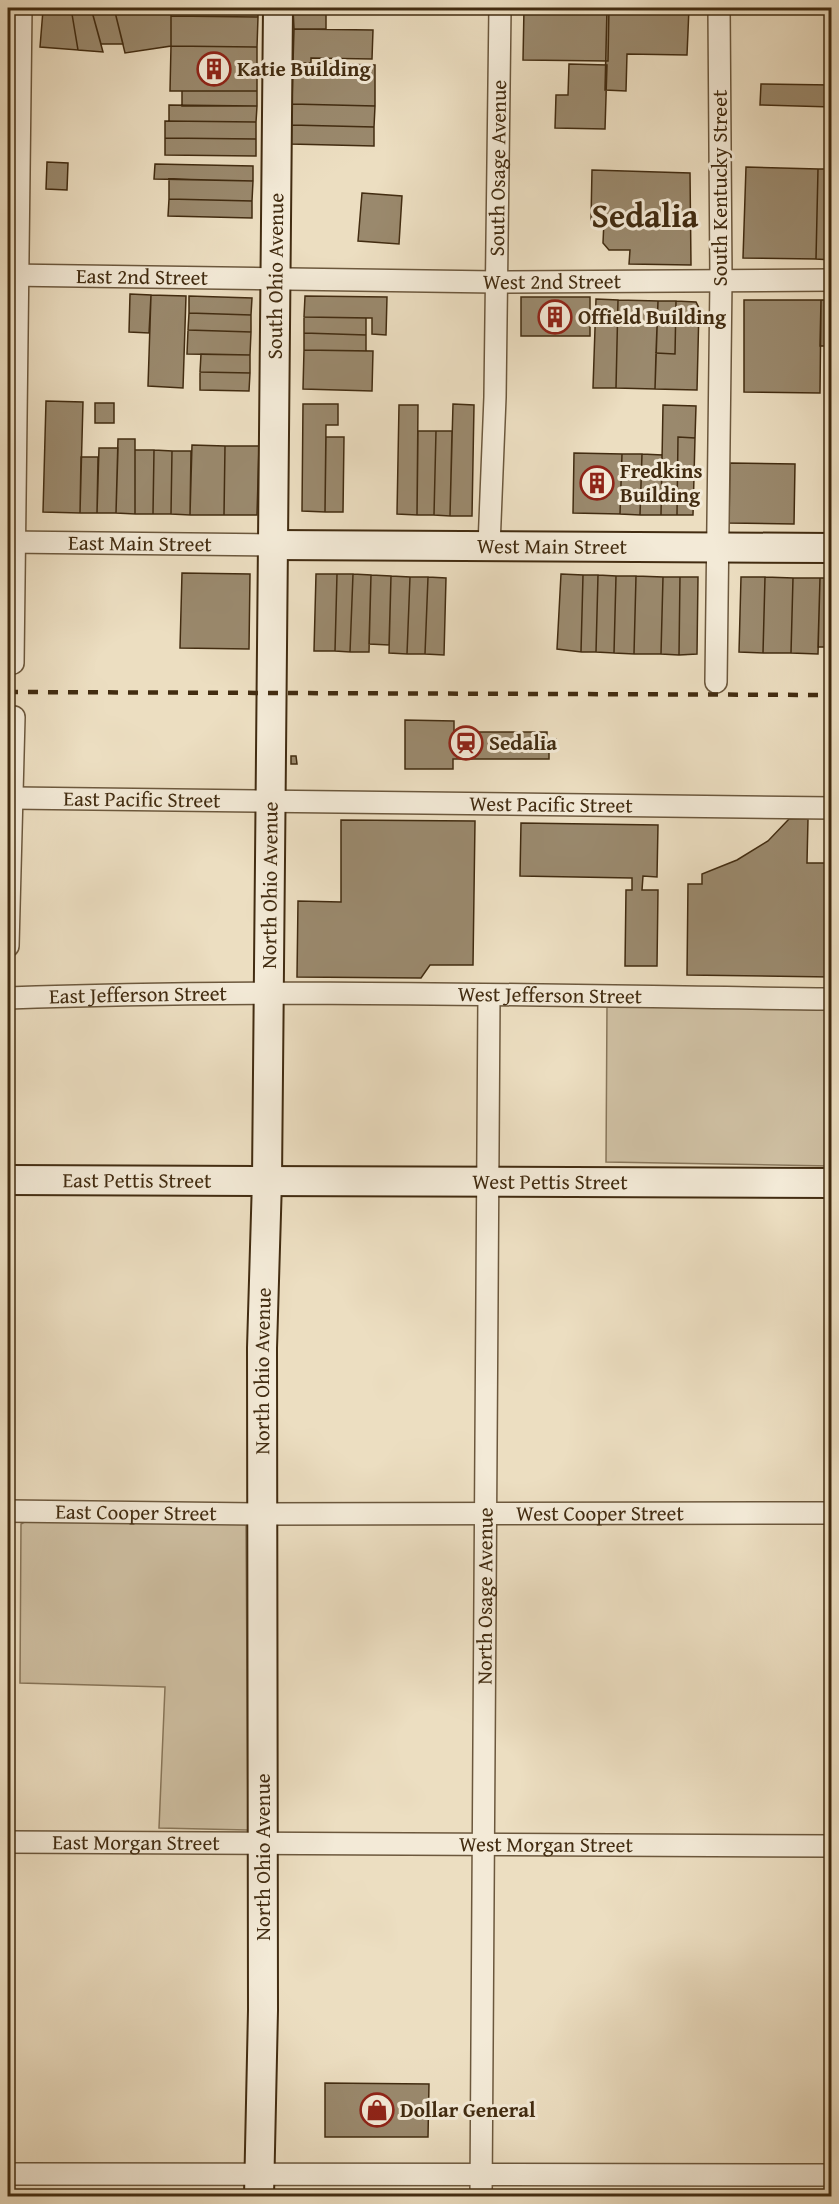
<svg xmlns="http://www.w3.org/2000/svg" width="839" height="2204" font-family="'Gentium Book Plus',serif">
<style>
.green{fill:#cfc0a3;stroke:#88765a;stroke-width:1.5}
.building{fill:#9a896d;stroke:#422c11;stroke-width:1.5}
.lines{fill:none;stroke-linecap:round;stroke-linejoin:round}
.street-casing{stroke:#6c583d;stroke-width:24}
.secondary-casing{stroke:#422c11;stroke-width:32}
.street{stroke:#f3ead7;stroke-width:21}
.secondary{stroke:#f3ead7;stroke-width:28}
.rail{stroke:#422c11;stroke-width:4.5;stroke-dasharray:10 10;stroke-linecap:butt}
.labels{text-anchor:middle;stroke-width:6;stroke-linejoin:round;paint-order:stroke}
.poi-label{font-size:21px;font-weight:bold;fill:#422c11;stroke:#f3ead7;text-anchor:start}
.street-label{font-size:21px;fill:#422c11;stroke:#f3ead7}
.town-label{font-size:33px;font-weight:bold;fill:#422c11;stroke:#f3ead7}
</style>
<rect width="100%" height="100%" fill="#ecdec1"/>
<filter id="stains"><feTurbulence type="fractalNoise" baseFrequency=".00333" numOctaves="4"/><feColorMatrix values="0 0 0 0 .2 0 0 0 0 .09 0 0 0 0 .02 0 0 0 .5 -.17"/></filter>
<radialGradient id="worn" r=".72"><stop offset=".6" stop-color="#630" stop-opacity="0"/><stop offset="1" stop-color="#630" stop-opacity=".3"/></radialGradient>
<path class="green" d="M607,1005L831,1010V1166L606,1162Z
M30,1519L246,1524L248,1830L159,1828L165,1687L20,1683L21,1524Z"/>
<path class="building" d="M71,8H91L103,52L78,50Z
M71,8L78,50L40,47L43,10Z
M91,8H114L123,44H101Z
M114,8H171V46L125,53Z
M171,8H258V17L171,16Z
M293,8H375V11H326V29H294Z
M524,8H609L608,61L523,60Z
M607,8H689L687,55L627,54L626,91L605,90Z
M171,16L258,17L257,47L171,46Z
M294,29L373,30L372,59L311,58V63H293Z
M171,46L257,47V91H170Z
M293,63L375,65V106L292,104Z
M569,64L607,65L605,129L555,128L556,95H568Z
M761,84L832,85V107L760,105Z
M182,91H257V106H182Z
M292,104L375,106L374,127L291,125Z
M169,105L257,106L256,122L169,121Z
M165,121L256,122V139L165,138Z
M291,125L374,127V146L290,144Z
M165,138L256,139V156L165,155Z
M47,162L68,163L67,190L46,189Z
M155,164L253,166V181L154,179Z
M746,167L818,169L816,259L743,258Z
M818,169H832V260L816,259Z
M592,170L690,173L691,265L629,264L630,250H609L603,243L604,220H591Z
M169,179L253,181L252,201L169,199Z
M362,193L402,196L399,244L358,241Z
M169,199L252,201V218L168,216Z
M130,294L151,295L149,333L129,332Z
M151,295L186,296L183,388L148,386Z
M189,296L252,298L251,315L189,313Z
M305,296L387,297L386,335L372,334V318L304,317Z
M521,297H590V336H521Z
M596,299L618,300L616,388H593Z
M618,300L658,301L655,389L616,388Z
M744,300H821L820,393L744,392Z
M821,300H832V346H820Z
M658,301H676L675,354L656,353Z
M676,301L696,302L699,308L697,390L655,389L656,353L675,354Z
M189,313L251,315V332L188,330Z
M304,317L366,318V335L304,333Z
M188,330L251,332L250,355L187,354Z
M304,333L366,335V351L304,350Z
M304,350L373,351L372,391L303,389Z
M201,354L250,355V373L200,372Z
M200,372L250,373L249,391L200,390Z
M46,401L83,402L80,513L43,512Z
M95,403H114V423H95Z
M303,404H338V425H326L325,512L302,511Z
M453,404L474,405L472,516H450Z
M399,405H418L417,515L397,514Z
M663,405L696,406L695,438L678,437L677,515H661Z
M418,431H436L434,515H417Z
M436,431H452L450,516L434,515Z
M326,437H344L343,512H325Z
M678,437L695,438L693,515H677Z
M118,439H135V514L116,513Z
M192,445L225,446L224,515H190Z
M225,446H259L257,515H224Z
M99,448H118L116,513H97Z
M135,450H154L153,514H135Z
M154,450L172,451L171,514H153Z
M172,451H191L190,515L171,514Z
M574,453L622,454L620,514L573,513Z
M622,454H642L640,515L620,514Z
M642,454L662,455L661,515H640Z
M81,457H98L97,513H80Z
M730,463L795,464L794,524L729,523Z
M182,573L250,574L249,649L180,648Z
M316,574H337L335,651H314Z
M337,574H353L350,652L335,651Z
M353,574L371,575L369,652H350Z
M561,574L583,575L581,652L557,649Z
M371,575L391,576L389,645L369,644Z
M583,575H598L596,652H581Z
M598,575L616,576L614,653L596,652Z
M391,576L410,577L407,654L389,653Z
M616,576H636L634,654L614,653Z
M636,576L663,577L661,654H634Z
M410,577H428L425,654H407Z
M428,577L446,578L444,655L425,654Z
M663,577H680L679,655L661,654Z
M680,577H698L697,654L679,655Z
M741,577H765L763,653L739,652Z
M765,577L793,578L791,653H763Z
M793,578H820L818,654L791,653Z
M820,578H832V647H818Z
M405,720L454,721V732H547V739H556V750H549V759H453V769H405Z
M291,756H296L297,764H291Z
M789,819H808L807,863H832V977L687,975L688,884H702V874L737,860L768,841Z
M341,820L475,821L473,965H430L421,978L297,977L298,901L341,902Z
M521,823L658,825L657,877L643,876L642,890H658L657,966H625L626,890H632V878L520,876Z
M325,2083L429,2084L428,2137H325Z"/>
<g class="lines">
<g class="street-casing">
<g id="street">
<path id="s1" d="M8,275L495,282L832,280"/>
<path id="s2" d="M8,542L272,545"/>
<path id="s3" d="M489,546L495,397L500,8"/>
<path d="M13,663L21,8"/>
<path d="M716,682L721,280L719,8"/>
<path id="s4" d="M13,798L832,808"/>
<path d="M8,946L14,717"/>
<path id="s5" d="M8,998C282,988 557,996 832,999"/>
<path id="s6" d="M8,1511L262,1514L832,1513"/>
<path id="s7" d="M8,1842L832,1846"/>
<path d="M8,2174L832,2175"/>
<path id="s8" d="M481,2196L489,995"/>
</g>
</g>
<g class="secondary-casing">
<g id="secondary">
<path id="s9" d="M272,545L832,548"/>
<path id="s10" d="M8,1180L832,1183"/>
<path id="s11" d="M259,2196L263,2010L262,1348L267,1180L278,8"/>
</g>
</g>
<use href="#street" class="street"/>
<use href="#secondary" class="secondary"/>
<path class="rail" d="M8,692L832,695"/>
</g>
<defs>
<g id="building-ring" transform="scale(1.725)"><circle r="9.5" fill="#f3ead7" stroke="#8f2418" stroke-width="1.5"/><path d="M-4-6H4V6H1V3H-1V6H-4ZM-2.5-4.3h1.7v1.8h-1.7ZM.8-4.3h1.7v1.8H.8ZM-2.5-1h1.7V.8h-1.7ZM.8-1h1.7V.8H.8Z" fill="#8f2418"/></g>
<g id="station-ring" transform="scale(1.725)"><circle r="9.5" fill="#f3ead7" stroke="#8f2418" stroke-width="1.5"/><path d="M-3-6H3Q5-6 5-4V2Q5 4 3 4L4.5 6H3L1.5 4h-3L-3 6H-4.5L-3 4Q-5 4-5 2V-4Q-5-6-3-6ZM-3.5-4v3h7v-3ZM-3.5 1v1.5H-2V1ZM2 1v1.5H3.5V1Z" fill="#8f2418"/></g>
<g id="shop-ring" transform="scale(1.725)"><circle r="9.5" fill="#f3ead7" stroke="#8f2418" stroke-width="1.5"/><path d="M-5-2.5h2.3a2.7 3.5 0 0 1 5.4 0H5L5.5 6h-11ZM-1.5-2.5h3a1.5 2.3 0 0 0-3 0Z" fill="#8f2418"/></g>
</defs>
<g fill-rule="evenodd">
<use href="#building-ring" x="214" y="69"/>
<use href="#building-ring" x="555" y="317"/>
<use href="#building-ring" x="597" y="483"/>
<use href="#station-ring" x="466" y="743"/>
<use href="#shop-ring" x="377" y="2110"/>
</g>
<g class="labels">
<g class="poi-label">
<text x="237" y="76">Katie Building</text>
<text x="578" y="324">Offield Building</text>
<text x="620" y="478">Fredkins<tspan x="620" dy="24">Building</tspan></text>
<text x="489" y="750">Sedalia</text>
<text x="400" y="2117">Dollar General</text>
</g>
<g class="street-label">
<text dy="7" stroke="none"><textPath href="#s3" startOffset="378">South Osage Avenue</textPath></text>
<text transform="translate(720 188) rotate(-90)" y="7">South Kentucky Street</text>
<text dy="7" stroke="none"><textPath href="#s1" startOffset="134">East 2nd Street</textPath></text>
<text dy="7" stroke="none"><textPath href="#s11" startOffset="1920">South Ohio Avenue</textPath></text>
<text dy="7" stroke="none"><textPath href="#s1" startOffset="544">West 2nd Street</textPath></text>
<text dy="7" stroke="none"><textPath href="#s2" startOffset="132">East Main Street</textPath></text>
<text dy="7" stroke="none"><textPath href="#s9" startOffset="280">West Main Street</textPath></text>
<text dy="7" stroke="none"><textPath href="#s4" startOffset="129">East Pacific Street</textPath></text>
<text dy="7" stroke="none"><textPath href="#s4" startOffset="538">West Pacific Street</textPath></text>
<text dy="7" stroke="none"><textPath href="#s11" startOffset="1311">North Ohio Avenue</textPath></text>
<text dy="7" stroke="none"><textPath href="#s5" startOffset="130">East Jefferson Street</textPath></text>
<text dy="7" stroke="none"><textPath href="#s5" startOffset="542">West Jefferson Street</textPath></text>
<text dy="7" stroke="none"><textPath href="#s10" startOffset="129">East Pettis Street</textPath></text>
<text dy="7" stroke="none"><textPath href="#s10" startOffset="542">West Pettis Street</textPath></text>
<text dy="7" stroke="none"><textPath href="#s11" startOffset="825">North Ohio Avenue</textPath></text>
<text dy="7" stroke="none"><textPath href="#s6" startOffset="128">East Cooper Street</textPath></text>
<text dy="7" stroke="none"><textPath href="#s6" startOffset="592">West Cooper Street</textPath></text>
<text dy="7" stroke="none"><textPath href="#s8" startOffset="600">North Osage Avenue</textPath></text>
<text dy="7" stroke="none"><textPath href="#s7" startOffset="128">East Morgan Street</textPath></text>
<text dy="7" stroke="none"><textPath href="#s7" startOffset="538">West Morgan Street</textPath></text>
<text transform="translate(263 1857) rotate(-90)" y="7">North Ohio Avenue</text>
</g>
<g class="town-label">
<text x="645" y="227">Sedalia</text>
</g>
</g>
<rect width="839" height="2204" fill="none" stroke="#ecdec1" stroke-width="30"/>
<rect x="9" y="9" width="821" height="2186" fill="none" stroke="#422c11" stroke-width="3"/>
<rect x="15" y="15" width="809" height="2174" fill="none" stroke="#422c11" stroke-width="1.5"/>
<rect width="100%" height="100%" filter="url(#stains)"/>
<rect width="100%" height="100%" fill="url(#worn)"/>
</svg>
